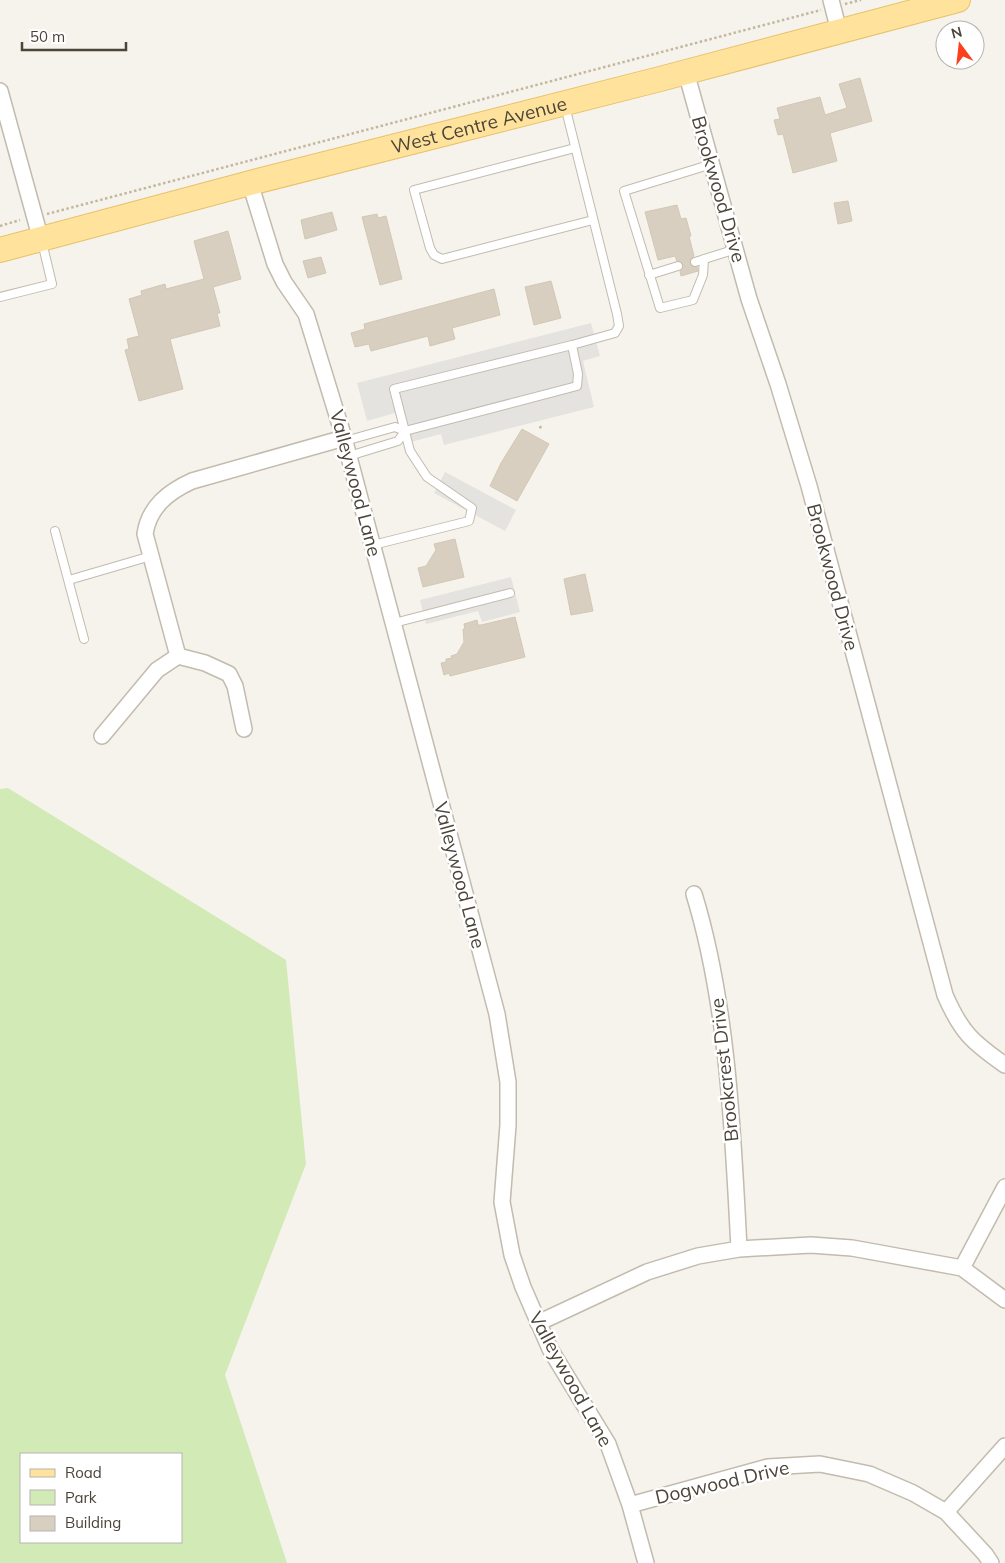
<svg xmlns="http://www.w3.org/2000/svg" width="1005" height="1563" font-family="Mulish,sans-serif">
<style>
.green{fill:#d2eab5;fill-rule:evenodd}
.parking{fill:#e5e3e0}
.building{fill:#d8cfc1;stroke:#d3c7b4}
.lines{fill:none;stroke-linecap:round;stroke-linejoin:round}
.lane-casing{stroke:#c2bbae;stroke-width:10}
.street-casing{stroke:#c2bbae;stroke-width:18}
.primary-casing{stroke:#e6c16a;stroke-width:26}
.path{stroke:#c4b79f;stroke-width:2.5;stroke-dasharray:2.5 2.5;stroke-linecap:butt}
.lane{stroke:#fff;stroke-width:8}
.street{stroke:#fff;stroke-width:15}
.primary{stroke:#ffe39c;stroke-width:24}
.labels{text-anchor:middle;stroke-width:5;stroke-linejoin:round;paint-order:stroke}
.street-label{font-size:19px;fill:#4b4439;stroke:#fff}
</style>
<rect width="100%" height="100%" fill="#f6f3ec"/>
<path class="green" d="M8,788L286,960L306,1164L225,1375L287,1563H0V789ZM21,1454H181V1542H21Z"/>
<path class="parking" d="M591,323L600,356L583,361L594,407L444,445L441,434L403,444L395,413L367,421L357,383Z
M445,472L516,510L505,531L434,493Z
M511,577L520,612L482,622L478,611L426,624L420,600Z"/>
<path class="building" d="M860,78L872,121L830,133L837,161L793,173L783,134L778,135L774,120L780,119L777,108L820,97L825,115L847,108L839,84Z
M848,201L852,221L838,224L834,203Z
M677,205L681,219L686,218L691,236H689L694,256L691,259L690,263L692,266L697,267L698,271L681,276L680,271L682,269L683,265L681,262L677,261L675,256L658,260L645,212Z
M332,212L337,230L305,239L301,220Z
M377,214L378,218L386,216L402,279L380,285L362,217Z
M228,231L241,279L213,287L220,313H217L220,326L170,339L183,389L139,401L125,350L129,349L127,339L139,336L129,299L142,295L141,291L165,284L166,289L204,279L194,241Z
M321,257L326,273L308,278L303,261Z
M551,281L561,318L534,325L525,287Z
M494,289L500,315L452,328L455,339L430,346L428,336L371,351L369,344L355,347L351,333L365,329L364,324Z
M522,429L549,444L517,501L490,486L501,463Z
M455,539L464,577L423,587L418,568L426,566L436,550L434,544Z
M585,574L593,611L571,615L564,579Z
M515,617L525,657L450,676L449,673L444,675L441,663L446,662V659L452,658L451,656L457,654L464,642L463,629H465L464,624L477,620L478,625H481Z"/>
<g class="lines">
<g class="lane-casing">
<path id="lane" d="M575,148L414,190L430,248L434,255L442,259L593,220
M704,259L703,275L693,300L660,308L624,191L712,164
M695,262L736,249
M649,275L678,266
M0,297L52,284L42,242
M405,431L577,386L578,374L572,345L615,333L619,326L617,314L565,106
M345,441L395,427L405,431L398,441L349,456
M55,531L84,639
M373,545L469,521L472,508L427,477L410,451L394,389L572,345
M69,580L151,556
M394,623L510,593"/>
</g>
<g class="street-casing">
<path id="street" d="M831,0L839,31
M686,72L749,299L778,384L809,486L945,995C961,1032 972,1042 1005,1065
M0,91L41,240
M250,183L275,264L284,282L306,314L344,438L497,1014L508,1082V1125L502,1202L512,1255L523,1287L550,1349L608,1444L630,1505L646,1563
M178,656L145,534C149,507 168,492 192,481L344,438
M178,656L205,663L229,674L235,686L244,729
M102,736L157,670L178,656
M694,894C728,1005 733,1133 739,1249
M962,1268L1005,1187
M538,1323L647,1272L698,1256L739,1249L811,1245L852,1248L962,1268L1005,1300
M630,1505L768,1467L820,1464L869,1474L913,1493L946,1512L985,1554L991,1563
M946,1512L1005,1446"/>
</g>
<g class="primary-casing">
<g id="primary">
<path id="s1" d="M0,250L250,183L660,79L958,0"/>
</g>
</g>
<path class="path" d="M845,4L861,0
M47,214L821,10
M0,226L20,220
M540,426L541,429"/>
<use href="#lane" class="lane"/>
<use href="#street" class="street"/>
<use href="#primary" class="primary"/>
</g>
<g class="labels">
<g class="street-label">
<text dy="7" stroke="none"><textPath href="#s1" startOffset="495">West Centre Avenue</textPath></text>
<text transform="translate(719 189) rotate(74)" y="7">Brookwood Drive</text>
<text transform="translate(356 483) rotate(75)" y="7">Valleywood Lane</text>
<text transform="translate(833 577) rotate(75)" y="7">Brookwood Drive</text>
<text transform="translate(460 875) rotate(75)" y="7">Valleywood Lane</text>
<text transform="translate(724 1070) rotate(-96)" y="7">Brookcrest Drive</text>
<text transform="translate(571 1379) rotate(61)" y="7">Valleywood Lane</text>
<text transform="translate(722 1482) rotate(-13)" y="7">Dogwood Drive</text>
</g>
</g>
<rect x="20" y="1453" width="162" height="90" fill="#ffffff" stroke="#b7b4b0"/>
<rect x="30" y="1469" width="25" height="8" fill="#ffe39c" stroke="#b7b4b0"/>
<text x="65" y="1478" font-size="15" fill="#4b4439">Road</text>
<rect x="30" y="1490" width="25" height="15" fill="#d2eab5" stroke="#b7b4b0"/>
<text x="65" y="1503" font-size="15" fill="#4b4439">Park</text>
<rect x="30" y="1516" width="25" height="15" fill="#d8cfc1" stroke="#b7b4b0"/>
<text x="65" y="1528" font-size="15" fill="#4b4439">Building</text>
<g transform="translate(960 45) rotate(345)"><circle r="24" fill="#ffffff" stroke="#b7b4b0"/>
<path d="M0-4L9 19L0 12L-9 19Z" fill="#fc3f1d"/>
<text y="-8" font-size="14" font-weight="bold" text-anchor="middle" fill="#4b4439">N</text>
</g>
<path d="M22 42v8h104v-8" fill="none" stroke="#4b4439" stroke-width="2.5"/>
<text x="30" y="42" font-size="15" fill="#4b4439" stroke="#ffffff" stroke-width="4" paint-order="stroke">50 m</text>
</svg>
